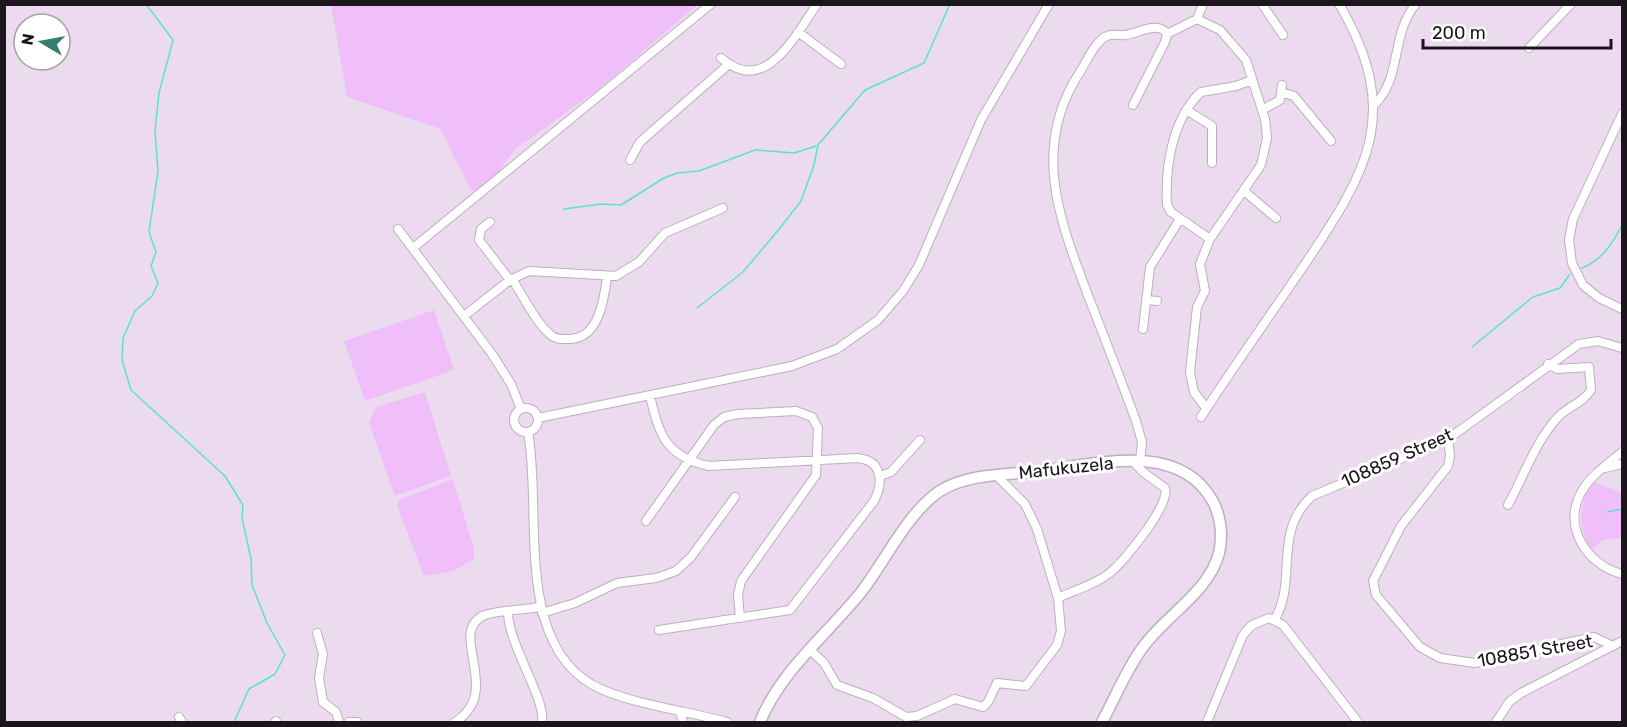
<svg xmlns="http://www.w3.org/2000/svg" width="1627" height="727" font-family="Rubik,sans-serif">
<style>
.green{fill:#f0bff9}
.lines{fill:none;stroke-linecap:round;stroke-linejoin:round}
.stream{stroke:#5ae2d1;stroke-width:1.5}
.minor-casing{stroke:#bfaec1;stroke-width:10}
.major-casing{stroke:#bfaec1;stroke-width:13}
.minor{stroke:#fff;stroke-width:8}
.major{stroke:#fff;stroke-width:10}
.labels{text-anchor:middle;stroke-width:6;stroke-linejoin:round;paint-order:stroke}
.street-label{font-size:18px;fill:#1b151c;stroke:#fff}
</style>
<rect width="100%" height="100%" fill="#ecdbef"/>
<path class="green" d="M331,5H697L600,88L514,150L494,178L472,192L440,129L347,97Z
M434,310L454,370L365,401L344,341Z
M425,392L451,476L395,496L369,423L376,407Z
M453,479L474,549V559L454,571L424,576L397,505L399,500Z
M1594,482L1622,493V538L1603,540L1591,549C1577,527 1578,502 1594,482Z"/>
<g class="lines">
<path class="stream" d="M146,4L173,40L159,93L155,131L158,171L149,232L156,252L151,266L158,283L152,296L135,311L123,338L122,360L131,390L225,476L243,505L242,518L251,559L252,585L267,623L285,655L275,674L249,689L234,722
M564,209L601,204L621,205L664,178L677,173L699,171L755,150L794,153L816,146
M1582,268C1602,260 1613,243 1622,225
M697,308L743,272L780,228L801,201L814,165L818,145L865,90L924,63L950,4
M1472,347L1533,297L1560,288L1570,274
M1607,512L1622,509"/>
<g class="minor-casing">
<path id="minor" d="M1262,4L1283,35
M1197,19L1203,4
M798,32L841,64
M1167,34L1197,19L1220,30L1246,60L1265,119L1267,138L1261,165L1210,239L1200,264L1205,291L1197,307L1190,372L1194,392L1206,408
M1529,48L1571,4
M721,58C765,97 795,36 817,4
M1281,92L1294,96L1331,141
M1133,105L1165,42L1167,34C1158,20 1138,34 1125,35C1119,36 1112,33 1107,36C1095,41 1087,61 1080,72C1030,148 1060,221 1089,298C1105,339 1121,380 1136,421L1142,442L1140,461
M1373,106C1403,79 1390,34 1416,4
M1262,110L1280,100L1282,85
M1188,111L1212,126V163
M1622,114L1573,219L1569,240L1572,263L1583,285L1599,298L1622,309
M630,160L640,142L728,65
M1244,191L1276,218
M490,222L481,229L479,240L510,280
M398,229L492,354L511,384L521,409
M1210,239L1171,212L1167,205C1165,167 1172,119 1201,92L1236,86L1252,80
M413,248L711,4
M512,279C522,294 537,325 552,336C557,340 563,339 570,339C599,338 604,300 607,277
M1147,300L1157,301
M464,316L510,280L529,271L616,276L639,262L665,233L723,208
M1143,329L1150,267L1180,219
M650,395C658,435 667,457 709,466L857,458C882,460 884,482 874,501L790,610L659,630
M514 420a12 12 0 1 1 24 0a12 12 0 1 1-24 0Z
M1201,417C1234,366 1269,317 1303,267C1367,172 1404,114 1339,4
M538,418L792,366L837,349L878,320L903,291L919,265L981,120L1049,4
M528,432C543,512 511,651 603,690C642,706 687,711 727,722
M1448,439L1450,456L1448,466L1401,526L1373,581L1376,595L1420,647L1440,658L1475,663L1594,637L1613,646
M1622,452C1609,463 1591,475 1582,491C1561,526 1587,565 1622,574
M1605,468L1622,464
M880,476L891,472L920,440
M997,476L1025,504L1037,529L1058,598C1075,590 1097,584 1112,571C1125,560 1171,504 1165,488L1143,472L1133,461
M1508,505C1524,476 1536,440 1559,416C1569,406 1583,403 1591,390L1589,367L1557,369L1548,364
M646,521L714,425L724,417L738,414L796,411L812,417L818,428L816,475L741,581L738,595L740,618
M508,613C509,646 546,699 542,722
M542,613L575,603L617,583L656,578L676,571L691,557L735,497
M1275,619C1298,579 1272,533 1312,496L1448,439L1579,344L1598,341L1622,348
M317,633L323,654L319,678L323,702L336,712L339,722
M810,650L824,663L837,685L873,698L906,717L917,716L955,699L983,707L988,702L997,683L1026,686L1057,645L1061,631L1058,598
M680,711L683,722
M179,717L182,722
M275,722L276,721
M349,722H357
M455,722C505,691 445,631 485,615C499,610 524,610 540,607
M1207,722L1243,635L1252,625L1269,618L1283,625L1358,722
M1496,722L1509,702L1521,693L1622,641"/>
</g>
<g class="major-casing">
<path id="major" d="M760,722C781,670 828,634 862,591C885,561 909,511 940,491C968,473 1009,475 1041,471C1097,464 1178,441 1212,500C1221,515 1223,536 1219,553C1209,592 1166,615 1143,647C1126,670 1115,698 1102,722"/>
</g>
<use href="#minor" class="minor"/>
<use href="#major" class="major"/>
</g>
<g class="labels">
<g class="street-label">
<text transform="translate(1397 458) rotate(-24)" y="6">108859 Street</text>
<text transform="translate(1066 468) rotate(-6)" y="6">Mafukuzela</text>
<text transform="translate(1535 651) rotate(-10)" y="6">108851 Street</text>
</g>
</g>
<rect width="1627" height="727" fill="none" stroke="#1b151c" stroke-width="12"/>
<g transform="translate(42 42) rotate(280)"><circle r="28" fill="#ffffff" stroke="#a4a1a4" stroke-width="1.5"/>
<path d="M0-4.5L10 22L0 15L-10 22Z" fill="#377d74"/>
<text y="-9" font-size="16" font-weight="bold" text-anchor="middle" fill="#1b151c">N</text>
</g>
<path d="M1423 39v9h188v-9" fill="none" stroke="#1b151c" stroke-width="3"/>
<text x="1432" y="39" font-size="18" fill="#1b151c" stroke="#ffffff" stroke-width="4.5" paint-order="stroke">200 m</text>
</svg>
